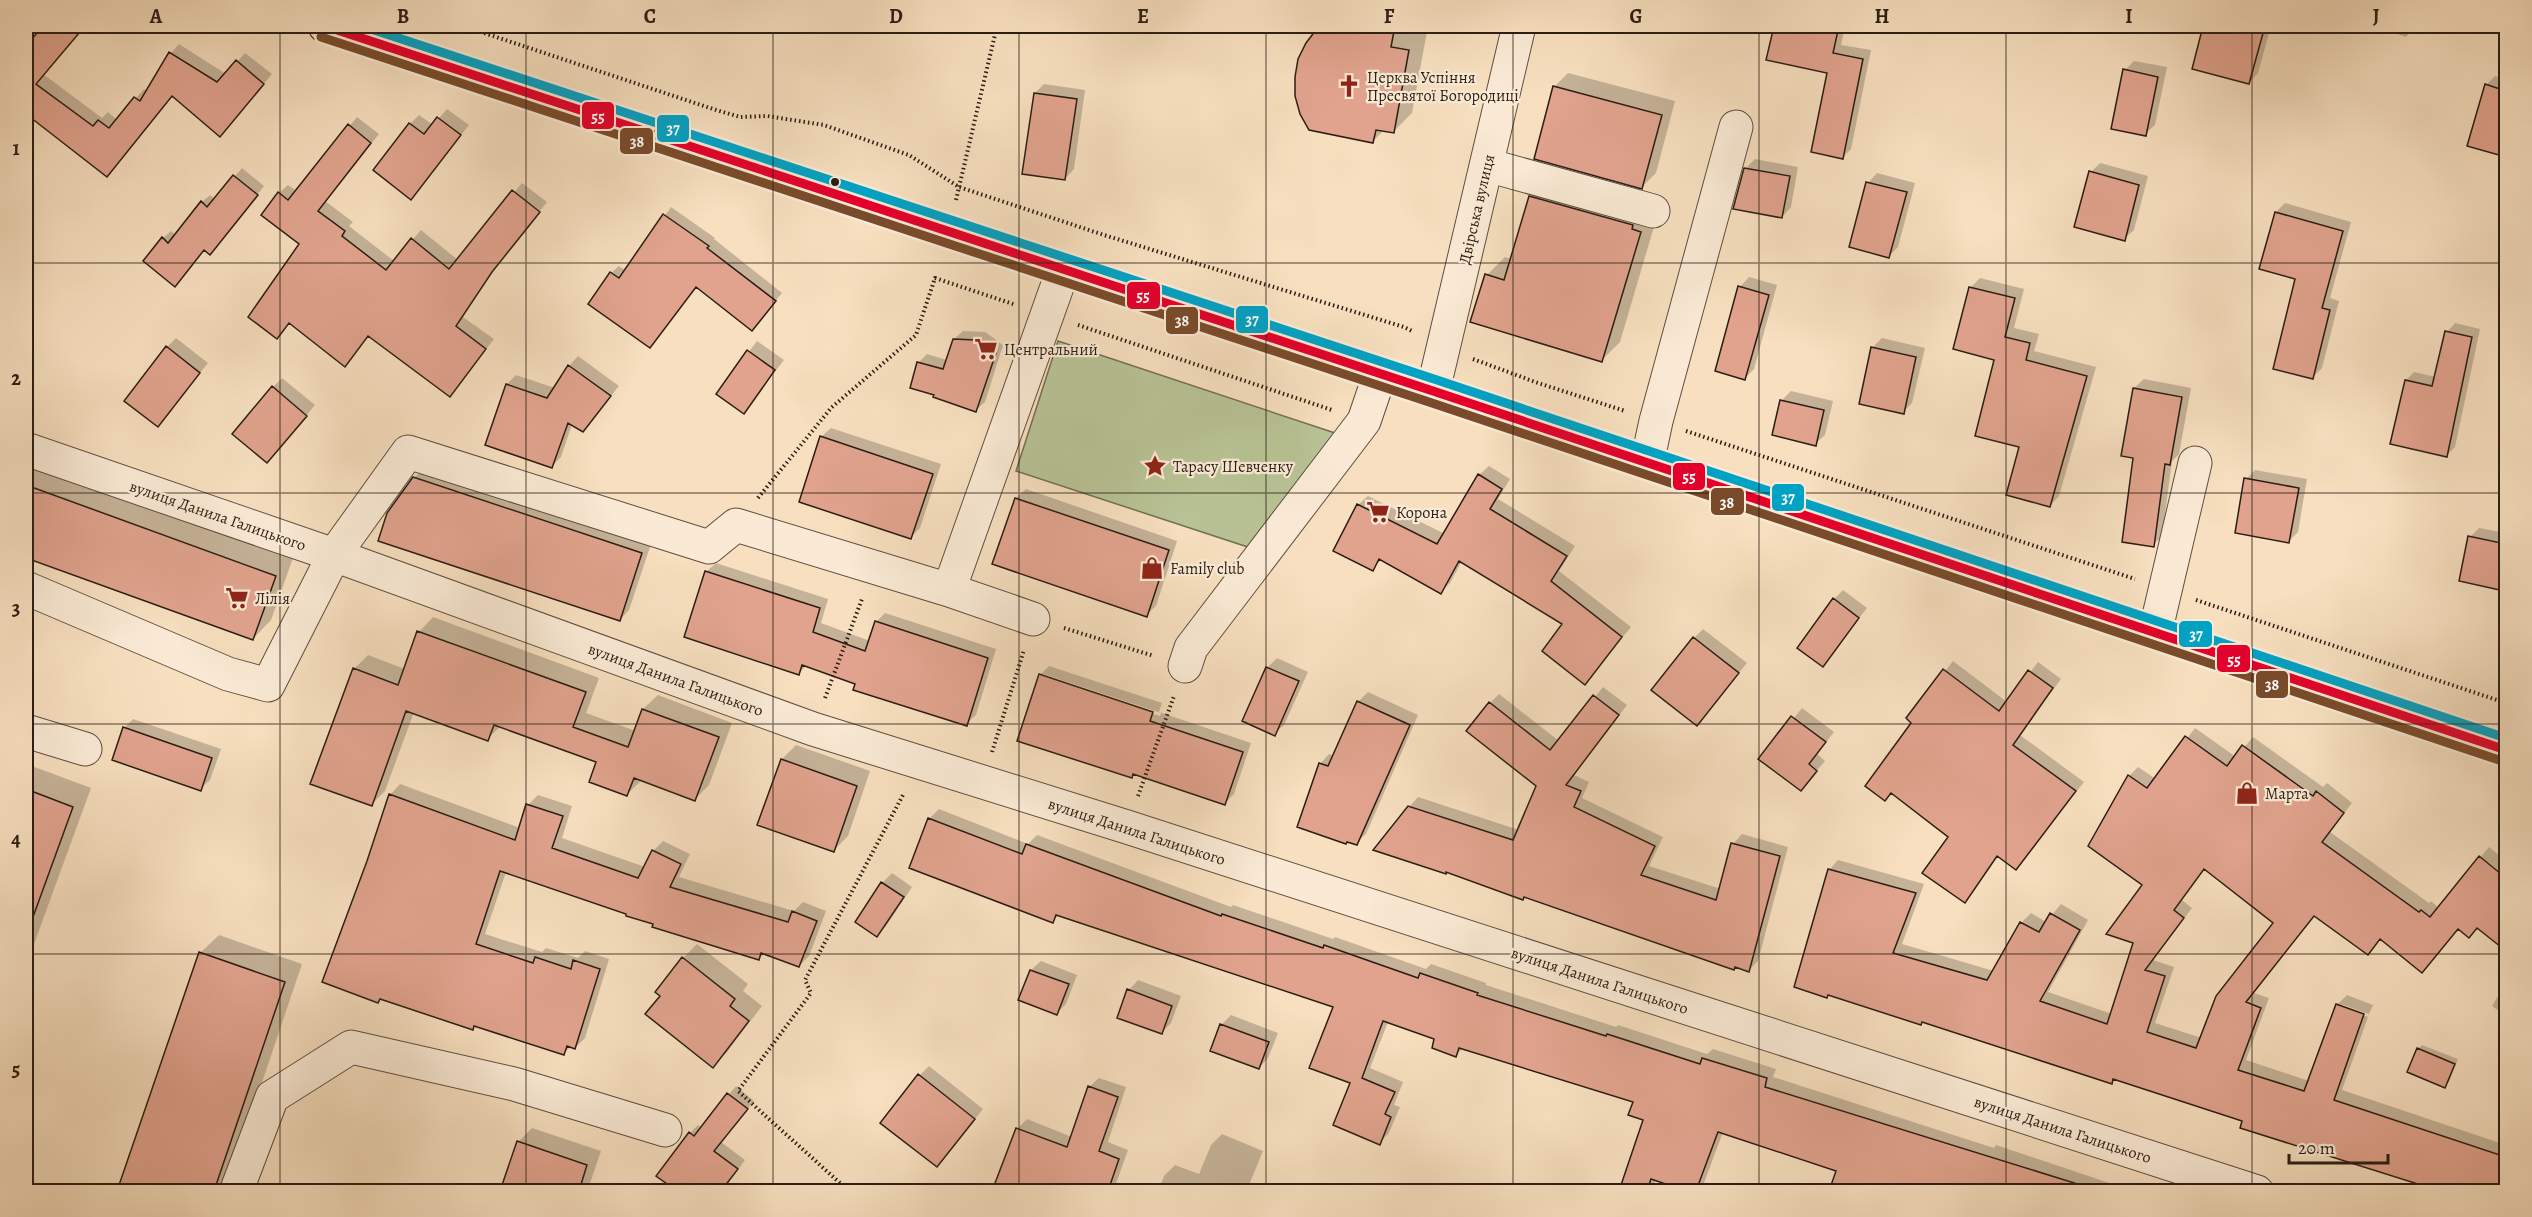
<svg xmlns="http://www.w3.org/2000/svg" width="2532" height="1217" font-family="Alegreya,serif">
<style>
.green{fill:#b8c395;stroke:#727054;stroke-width:1.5}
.shadow{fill:#0003;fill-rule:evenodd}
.building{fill:#e1a38e;stroke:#2b1d14;stroke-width:1.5;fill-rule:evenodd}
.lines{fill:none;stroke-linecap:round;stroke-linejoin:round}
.minor-casing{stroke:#5e4e3f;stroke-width:35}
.major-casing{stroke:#2b1d14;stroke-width:35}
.path{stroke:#2b1d14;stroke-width:4;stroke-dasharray:1.5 3;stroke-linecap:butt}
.minor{stroke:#faead5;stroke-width:33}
.major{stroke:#f7dfbf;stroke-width:33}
.bus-1-casing{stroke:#faead5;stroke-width:14}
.bus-2-casing{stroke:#faead5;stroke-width:14}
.bus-3-casing{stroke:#faead5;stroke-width:14}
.bus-1{stroke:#e4002b;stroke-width:9}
.bus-2{stroke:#7a4b2a;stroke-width:9}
.bus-3{stroke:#02a2c5;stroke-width:9}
.grid{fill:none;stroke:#2b1d14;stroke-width:1.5;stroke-opacity:0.55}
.bus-dot{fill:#2b1d14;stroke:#faead5;stroke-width:2}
.labels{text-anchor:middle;stroke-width:4.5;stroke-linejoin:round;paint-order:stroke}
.poi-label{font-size:16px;fill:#2b1d14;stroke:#faead5;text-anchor:start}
.street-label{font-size:16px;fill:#2b1d14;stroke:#faead5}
.line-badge{stroke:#faead5;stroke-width:2}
.badge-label{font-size:16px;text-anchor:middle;font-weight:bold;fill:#fff}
.neatline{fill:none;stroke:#2b1d14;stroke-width:2}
.grid-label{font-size:20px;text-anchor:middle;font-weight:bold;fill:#2b1d14}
</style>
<rect width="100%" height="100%" fill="#f7dfbf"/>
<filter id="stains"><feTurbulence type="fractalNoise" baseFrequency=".00333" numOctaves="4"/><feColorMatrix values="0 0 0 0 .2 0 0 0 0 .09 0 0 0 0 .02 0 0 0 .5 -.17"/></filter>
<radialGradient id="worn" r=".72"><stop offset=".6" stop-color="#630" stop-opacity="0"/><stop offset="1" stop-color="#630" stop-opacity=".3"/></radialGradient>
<path class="green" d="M1058,341L1344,436L1257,550L1016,471Z"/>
<path class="shadow" d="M26,26H85L43,74L102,118L108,112L117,120L144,89L147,92L171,53L179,44L226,74L245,53L272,74L229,126L173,95L107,175L26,112Z
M1322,26H1428L1412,113L1393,132L1384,130L1373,141L1318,30Z
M1776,26H1845L1841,45L1871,50L1851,149L1842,158L1828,72L1768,59Z
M2205,26H2271L2258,73L2249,83L2194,68Z
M2374,26H2416L2406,37Z
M2134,61L2167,67L2155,125L2145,134L2125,70Z
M1568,73L1675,101L1656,173L1642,187L1554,87Z
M2495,76L2506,79V156L2469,145L2486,85Z
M1044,84L1085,90L1074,169L1065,179L1035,93Z
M447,109L469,125L411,198L410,124L419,115L433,125Z
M357,117L379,134L325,201L353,222L349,226L394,261L421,230L458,260L522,183L547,202L500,261L463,317L494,339L450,395L370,335L344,365L290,322L277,337L301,244L279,193L288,185L297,191Z
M1755,159L1798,167L1791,207L1782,217L1746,168Z
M2100,163L2148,176L2134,230L2124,239L2091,172Z
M242,168L264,186L218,245L205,249L175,285L163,238L171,231L176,235L202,202L210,195L215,199Z
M1877,173L1915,183L1898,247L1889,256L1868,183Z
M1549,178L1658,213L1620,342L1602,360L1487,275L1505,257L1512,259L1530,197Z
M2285,203L2351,222L2330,298L2339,301L2322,368L2313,377L2297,278L2276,212Z
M671,207L715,238L714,239L782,293L752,329L698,286L650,346L611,273L619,266L626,271Z
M1749,277L1777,285L1754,369L1745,378L1740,287Z
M1980,278L2024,289L2014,328L2039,334L2034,351L2096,367L2059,496L2050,506L2021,446L1996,358L1970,288Z
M2455,323L2480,329L2455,447L2447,455L2406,380L2414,372L2436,377L2447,332Z
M963,331L985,332L1003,345L985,402L976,410L918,363L927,354L947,360L954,339Z
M176,338L208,363L158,425L167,347Z
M1882,338L1925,348L1912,403L1903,412L1860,403L1873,347Z
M757,341L784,360L744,412L718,393Z
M578,356L619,386L583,430L572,424L561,457L552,466L487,444L507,384L516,375L555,388L569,366Z
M282,378L315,405L276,452L273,387Z
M2144,379L2191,388L2179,454L2172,461L2162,536L2153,545L2135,457L2134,388Z
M1791,391L1833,401L1825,435L1815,444L1782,400Z
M831,428L941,464L920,528L911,537L821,437Z
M26,461L293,558L271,620L253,639L26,556Z
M1489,466L1510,479L1498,499L1575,546L1559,571L1631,627L1585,683L1565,623L1462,561L1450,583L1441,592L1382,559L1372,569L1358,505L1368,496L1445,534L1479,475Z
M424,468L651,544L629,610L620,620L414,478Z
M2255,470L2307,479L2298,532L2289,541L2246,479Z
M1026,489L1177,541L1156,606L1146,615L1016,498Z
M2479,528L2506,533V581L2500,588L2470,537Z
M716,563L828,599L821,623L870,641L876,622L885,613L996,649L976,715L966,724L807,665L799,673L706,572Z
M1843,590L1867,608L1822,665L1834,599Z
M433,617L599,678L586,713L636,731L643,709L658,695L732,723L709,785L695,799L642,780L627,794L598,761L501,726L487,739L414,712L385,791L371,805L354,669L368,655L405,669L419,632Z
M1703,629L1747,663L1697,724L1694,638Z
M1277,658L1308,672L1284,725L1274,734L1244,720L1268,667Z
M1953,661L2007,702L2038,662L2061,679L2020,735L2084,782L2016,868L1999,855L1973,892L1965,901L1950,836L1913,722L1908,718Z
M1049,666L1162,703L1159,712L1251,743L1234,794L1225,803L1135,773L1131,776L1040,675ZM1043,674L1161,713L1160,716L1043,678Z
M1603,687L1627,705L1574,775L1589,782L1582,798L1663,837L1649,866L1721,889L1733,844L1742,834L1788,847L1758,961L1749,970L1409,807L1418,797L1519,830L1538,785L1490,703L1499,694L1559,741Z
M1368,692L1418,715L1366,834L1356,843L1320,764L1329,754L1335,756L1358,702Z
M1802,708L1834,732L1817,754L1825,761L1801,789L1761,759Z
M133,719L221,749L210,780L200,789L124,728Z
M2195,728L2236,757L2253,737L2323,787L2327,783L2352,803L2330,832L2429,903L2431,901L2439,908L2489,847L2506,861V949L2478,926L2459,928L2422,971L2381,938L2368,953L2315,915L2254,993L2269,998L2246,1060L2309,1081L2337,1005L2347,995L2373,1005L2369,1014L2340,1004V1007L2368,1017L2342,1090L2506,1145V1192H2442L2242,1128L2244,1120L2115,1078L2111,1082L1923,1021L1830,993L1827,996L1829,870L1838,860L1924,884L1902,944L1994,971L2021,923L2031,913L2046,922L2061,904L2088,920L2048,992L2112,1014L2135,942L2144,885L2090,846L2129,776L2138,767L2156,779ZM2205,869L2276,923L2202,1038L2155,1023L2174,967L2153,960L2192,908L2182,900Z
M796,745L870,771L848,836L834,850L782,759Z
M32,766L91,788L26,966V773Z
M400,784L520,828L528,805L538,795L572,806L562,838L645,867L653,851L663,841L690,854L679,877L794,911L803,902L826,911L809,956L799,966L765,952L759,959L506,872L485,934L542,952L546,948L578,958L585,951L609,959L585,1038L575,1048L571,1046L564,1053L476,1025L473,1028L381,998L378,1002L369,862L390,795Z
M939,809L1028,844L1037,835L1231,907L1233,905L1333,939L1335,937L1426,969L1431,964L1486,983V985L1616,1027L1618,1025L1707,1054L1713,1049L1776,1069L1773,1077L1994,1148L1996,1145L2136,1192H1905L1868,1179L1864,1192H1831L1837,1170L1723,1132L1704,1183L1696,1192L1656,1179L1652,1192H1620L1645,1119L1635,1101L1463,1048L1456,1055L1436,1038L1388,1022L1370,1068L1403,1082L1394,1105L1400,1107L1389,1133L1379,1143L1352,1082L1335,1006L1060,914L1052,921L929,819Z
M892,873L912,887L886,926L877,935L857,922L882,883Z
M219,935L302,964L225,1192H119L200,953Z
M697,944L748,984L743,991L762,1006L727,1052L713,1066L662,996L683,958Z
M1041,961L1077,975L1066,1004L1057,1013L1031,970Z
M1138,980L1181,996L1171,1023L1162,1032L1129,990Z
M2506,983V1016L2492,1006Z
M1231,1015L1278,1033L1268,1058L1259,1068L1221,1025Z
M2422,1045L2458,1059L2449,1082L2444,1086L2418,1049Z
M929,1066L983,1109L937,1165L920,1075Z
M1099,1078L1126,1087L1108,1142L1128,1150L1113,1192H1010L995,1186L1017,1129L1027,1119L1072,1137L1089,1087Z
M736,1086L754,1101L721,1142L745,1160L722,1192H680L658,1175L690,1133L698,1125L702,1128Z
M532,1128L601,1151L587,1192L502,1190L518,1142Z
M1222,1134L1263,1151L1246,1192H1158L1164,1176L1175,1165L1199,1174L1211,1145Z
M1714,1186L1731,1192H1709Z"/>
<path class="building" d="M43,26H85L36,84L93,126L98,120L109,128L134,97L140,101L169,52L217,82L236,60L264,84L220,137L172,96L107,177L26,114V46Z
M1319,26H1395L1391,47L1409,50L1394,133L1376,130L1373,143L1309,130L1300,114L1295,96V77L1298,59L1306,43Z
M1774,26H1839L1833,53L1863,59L1843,159L1811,152L1827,73L1766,60Z
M2203,26H2265L2249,84L2192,69Z
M2123,69L2158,77L2146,136L2111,129Z
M2485,84L2506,91V157L2467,146Z
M1553,86L1662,115L1642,189L1534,159Z
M1034,93L1077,99L1065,180L1022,174Z
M437,117L461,135L411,200L373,170L409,123L424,134Z
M348,124L371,143L318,211L345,231L342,236L386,270L411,238L449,269L512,190L540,212L492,272L456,326L486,349L450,397L368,336L345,367L289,323L277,339L248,317L299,244L261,215L278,192L288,200Z
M1744,168L1790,176L1782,218L1733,209Z
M2089,171L2139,185L2125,241L2074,227Z
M233,175L258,195L210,255L204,250L175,287L143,261L162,237L168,243L201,201L207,207Z
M1866,182L1907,192L1889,258L1849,247Z
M1529,196L1633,225L1632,229L1641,232L1602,362L1470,322L1485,274L1504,280Z
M2275,212L2343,231L2322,308L2330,310L2313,379L2273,369L2295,279L2259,269Z
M663,214L709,246L707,248L776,301L752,331L696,287L650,348L588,304L610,272L619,278Z
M1738,286L1769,295L1745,380L1715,371Z
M1969,287L2015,298L2005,337L2030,343L2026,360L2087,376L2050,507L2006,495L2019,447L1975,436L1994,360L1953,349Z
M2445,331L2472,337L2447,457L2390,444L2405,380L2432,386Z
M953,339L976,340L996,353L976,412L933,397L934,395L910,388L917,362L943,369Z
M166,346L200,373L158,427L124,401Z
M1871,347L1916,357L1904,414L1859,404Z
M747,350L775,370L744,414L716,394Z
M568,365L611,396L583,432L568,423L552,468L485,445L506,384L547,398Z
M272,386L307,416L267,463L232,434Z
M2133,388L2182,397L2170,465L2165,464L2154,547L2122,542L2133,458L2121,456Z
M1780,400L1824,410L1816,446L1772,435Z
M820,436L933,474L911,539L799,502Z
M1478,474L1502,489L1490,509L1567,556L1551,581L1622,637L1585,685L1542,651L1562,624L1459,561L1441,594L1379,559L1373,571L1333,551L1357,504L1437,544Z
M413,477L642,553L620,621L378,541L387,513Z
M2244,478L2299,488L2289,543L2235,533Z
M26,485L276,576L253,640L26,558Z
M1015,498L1169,550L1147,617L992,564Z
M2468,536L2506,544V560L2500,590L2459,581Z
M705,571L820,608L813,632L865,651L875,621L988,658L967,726L853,690L855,684L802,665L799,675L684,637Z
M1833,598L1859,618L1823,667L1797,648Z
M417,631L586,692L573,727L628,747L642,709L719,737L695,801L634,778L627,796L589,782L596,762L494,725L488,741L406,711L372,806L310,784L353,668L398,685Z
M1693,637L1739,673L1697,726L1651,690Z
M1266,667L1299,681L1275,736L1242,721Z
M1943,669L1999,711L2028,670L2053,688L2013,745L2076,791L2016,870L1997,856L1965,903L1922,873L1948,837L1891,793L1885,801L1865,786L1911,723L1906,718Z
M1039,674L1153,712L1150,721L1243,752L1225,805L1133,774L1132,778L1017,741Z
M1593,695L1619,715L1566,785L1581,791L1574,807L1655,846L1641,875L1716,900L1731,843L1780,856L1749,972L1735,967L1734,970L1524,897L1523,900L1446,872V874L1373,850L1408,806L1513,840L1536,786L1466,731L1489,702L1550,750Z
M1357,701L1410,725L1357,845L1347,842L1346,844L1297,827L1319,763L1328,766Z
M1791,716L1826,742L1809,764L1817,771L1801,791L1758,759Z
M123,727L212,758L201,791L112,760Z
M2185,736L2227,766L2242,745L2313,796L2316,791L2344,813L2322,842L2419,912L2421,910L2430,917L2479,856L2506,878V951L2477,928L2469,938L2458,929L2422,973L2380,939L2368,955L2314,916L2246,1002L2261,1008L2238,1070L2304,1091L2336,1004L2364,1014L2334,1100L2506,1157V1191H2440L2240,1128L2242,1121L2113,1079L2112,1084L1922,1022L1921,1025L1828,995L1827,998L1794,987L1828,869L1916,893L1893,953L1987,980L2020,922L2039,932L2050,913L2080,930L2040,1001L2107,1024L2133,943L2106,934L2142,885L2088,846L2128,775L2147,788ZM2204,869L2273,923L2216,996L2196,1048L2147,1032L2165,976L2145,970L2184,918L2174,910Z
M781,759L857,786L834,852L757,825Z
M26,789L73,807L29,928H26Z
M389,794L515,840L526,804L563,816L552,848L638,878L652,850L681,864L670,887L788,922L792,911L817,921L799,967L761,953L759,960L652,927L653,924L626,916V914L500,871L476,944L533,963L535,957L571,969L573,960L600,969L575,1049L567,1046L564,1055L474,1026L473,1030L380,999L378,1003L322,982L367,861Z
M928,818L1022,854L1026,844L1221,916L1222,914L1323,948L1324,945L1418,978L1420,973L1478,993L1477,995L1606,1036L1607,1034L1700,1064L1702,1058L1767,1078L1765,1087L2084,1186L2083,1191H1829L1836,1171L1718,1132L1696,1191H1686L1651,1179L1647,1191H1619L1643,1120L1628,1115L1633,1102L1459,1048L1456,1057L1432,1048L1434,1039L1383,1021L1362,1078L1395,1092L1385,1114L1391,1117L1380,1145L1333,1125L1350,1083L1309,1068L1333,1007L1056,915L1053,923L909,868Z
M881,882L904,897L877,937L855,922Z
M199,952L285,982L214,1191H117Z
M682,957L735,999L730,1006L749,1021L713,1068L645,1014L660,996L655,992Z
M1030,970L1069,984L1057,1015L1018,1000Z
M1127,989L1172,1006L1162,1034L1117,1018Z
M1220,1024L1269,1042L1259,1069L1210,1051Z
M2417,1048L2455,1064L2445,1088L2407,1072Z
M918,1074L975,1119L937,1167L880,1123Z
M1088,1086L1118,1097L1099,1151L1119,1159L1108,1191H992L1016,1128L1067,1147Z
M727,1093L748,1109L714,1151L738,1169L721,1191H677L656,1176L689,1132L694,1136Z
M517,1141L587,1165L579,1191H500Z"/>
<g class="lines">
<g class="minor-casing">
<path id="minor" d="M1487,165L1653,211
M1433,391L1519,26
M26,449L334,555L813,729L1127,827L2257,1192
M1647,463L1656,421L1736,127
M26,588L228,674L268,685L334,555L408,452L709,547L736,525L949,590
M1033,619L949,590L1063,270
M2155,633L2195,463
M1185,666L1191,648L1364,421L1380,374
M26,731L85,749
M236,1192L272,1097L351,1047L514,1084L665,1130"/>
</g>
<g class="major-casing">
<path id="major" d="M325,26L1433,391L2506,750"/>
</g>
<path class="path" d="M463,26L713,109L740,117L767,116L824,125L909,155L959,187L1104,235L1404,327L1412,331
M956,200L997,26
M1078,325L1332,410
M1473,359L1538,383L1625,411
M1686,431L2135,579
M758,498L831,408L916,335L935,278L1016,305
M2196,600L2506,703
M1064,628L1154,656
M825,698L862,599
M992,752L1024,650
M1138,796L1174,696
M850,1192L738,1091L811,993L805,980L904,793"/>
<use href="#minor" class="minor"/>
<use href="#major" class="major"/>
<g class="bus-1-casing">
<path id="bus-1" d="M325,26L1433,391L2506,750"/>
</g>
<g class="bus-2-casing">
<path id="bus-2" d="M321,37L1429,402L2502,761"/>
</g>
<g class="bus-3-casing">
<path id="bus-3" d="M362,26L1437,380L2506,738"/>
</g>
<use href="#bus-1" class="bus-1"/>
<use href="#bus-2" class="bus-2"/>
<use href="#bus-3" class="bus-3"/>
</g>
<path class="grid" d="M280,26V1192M526,26V1192M773,26V1192M1019,26V1192M1266,26V1192M1513,26V1192M1759,26V1192M2006,26V1192M2252,26V1192M26,263H2506M26,493H2506M26,724H2506M26,954H2506"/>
<defs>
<g id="church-bare" transform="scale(1.8)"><path d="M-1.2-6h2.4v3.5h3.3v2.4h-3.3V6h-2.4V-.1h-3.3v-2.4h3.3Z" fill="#8f2418" stroke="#faead5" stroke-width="2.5" paint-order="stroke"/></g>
<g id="supermarket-bare" transform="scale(1.8)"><path d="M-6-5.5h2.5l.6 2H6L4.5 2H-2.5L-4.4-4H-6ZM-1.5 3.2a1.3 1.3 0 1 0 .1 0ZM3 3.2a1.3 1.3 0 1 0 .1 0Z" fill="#8f2418" stroke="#faead5" stroke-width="2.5" paint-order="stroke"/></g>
<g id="sight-bare" transform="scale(1.8)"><path d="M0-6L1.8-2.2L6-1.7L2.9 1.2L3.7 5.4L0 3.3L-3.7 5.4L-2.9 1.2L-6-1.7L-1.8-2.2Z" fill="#8f2418" stroke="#faead5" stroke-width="2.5" paint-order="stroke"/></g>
<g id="shop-bare" transform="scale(1.8)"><path d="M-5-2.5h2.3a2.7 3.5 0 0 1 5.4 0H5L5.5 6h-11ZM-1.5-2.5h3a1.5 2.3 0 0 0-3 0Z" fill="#8f2418" stroke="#faead5" stroke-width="2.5" paint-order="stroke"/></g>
</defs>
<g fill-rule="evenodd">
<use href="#church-bare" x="1349" y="86"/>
<use href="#supermarket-bare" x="986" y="349"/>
<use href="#sight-bare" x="1155" y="466"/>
<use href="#supermarket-bare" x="1378" y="512"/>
<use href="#shop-bare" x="1152" y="568"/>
<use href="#supermarket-bare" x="237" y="598"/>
<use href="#shop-bare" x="2247" y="793"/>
</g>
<circle class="bus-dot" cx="835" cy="182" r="5"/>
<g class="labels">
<g class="poi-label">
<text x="1367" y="83">Церква Успіння<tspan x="1367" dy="18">Пресвятої Богородиці</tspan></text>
<text x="1004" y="355">Центральний</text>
<text x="1173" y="472">Тарасу Шевченку</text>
<text x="1396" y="518">Корона</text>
<text x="1170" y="574">Family club</text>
<text x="255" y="604">Лілія</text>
<text x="2265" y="799">Марта</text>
</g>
<g class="street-label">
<text transform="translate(1476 209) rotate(-77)" y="6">Двірська вулиця</text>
<text transform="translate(218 515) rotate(19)" y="6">вулиця Данила Галицького</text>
<text transform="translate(676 679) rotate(20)" y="6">вулиця Данила Галицького</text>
<text transform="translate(1137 831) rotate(18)" y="6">вулиця Данила Галицького</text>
<text transform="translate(1600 980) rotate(18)" y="6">вулиця Данила Галицького</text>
<text transform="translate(2063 1129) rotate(18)" y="6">вулиця Данила Галицького</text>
</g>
</g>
<g class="line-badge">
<rect x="581" y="101" width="34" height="29" rx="6" fill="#e4002b"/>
<rect x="656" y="114" width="34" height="29" rx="6" fill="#02a2c5"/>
<rect x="619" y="127" width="35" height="28" rx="6" fill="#7a4b2a"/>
<rect x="1126" y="281" width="35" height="29" rx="6" fill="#e4002b"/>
<rect x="1235" y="305" width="34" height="29" rx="6" fill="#02a2c5"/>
<rect x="1165" y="306" width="34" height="29" rx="6" fill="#7a4b2a"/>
<rect x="1672" y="462" width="34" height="29" rx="6" fill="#e4002b"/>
<rect x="1771" y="483" width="34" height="29" rx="6" fill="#02a2c5"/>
<rect x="1710" y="487" width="35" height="29" rx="6" fill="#7a4b2a"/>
<rect x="2178" y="620" width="35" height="28" rx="6" fill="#02a2c5"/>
<rect x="2216" y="644" width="35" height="29" rx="6" fill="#e4002b"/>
<rect x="2255" y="670" width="34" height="29" rx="6" fill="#7a4b2a"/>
</g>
<g class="badge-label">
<text x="598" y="122">55</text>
<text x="673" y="134">37</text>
<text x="637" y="147">38</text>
<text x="1143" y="301">55</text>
<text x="1252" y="325">37</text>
<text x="1182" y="326">38</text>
<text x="1689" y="482">55</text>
<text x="1788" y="503">37</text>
<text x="1727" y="508">38</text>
<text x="2196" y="640">37</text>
<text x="2234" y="665">55</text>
<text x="2272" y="690">38</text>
</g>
<rect width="2532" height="1217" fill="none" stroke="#f7dfbf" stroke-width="66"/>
<path d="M2289 1154v9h99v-9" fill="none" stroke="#2b1d14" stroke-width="3"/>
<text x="2298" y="1154" font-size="18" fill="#2b1d14" stroke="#faead5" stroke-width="4.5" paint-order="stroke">20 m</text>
<rect x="33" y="33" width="2466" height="1151" class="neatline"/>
<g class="grid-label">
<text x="156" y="23">A</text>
<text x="403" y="23">B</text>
<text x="650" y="23">C</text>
<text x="896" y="23">D</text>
<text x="1143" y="23">E</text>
<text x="1389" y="23">F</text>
<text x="1636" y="23">G</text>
<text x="1882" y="23">H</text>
<text x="2129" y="23">I</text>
<text x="2376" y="23">J</text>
<text x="16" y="155">1</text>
<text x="16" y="385">2</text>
<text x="16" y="615">3</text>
<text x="16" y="846">4</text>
<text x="16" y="1076">5</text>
</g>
<rect width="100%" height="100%" filter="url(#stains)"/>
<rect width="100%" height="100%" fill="url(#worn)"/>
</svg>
